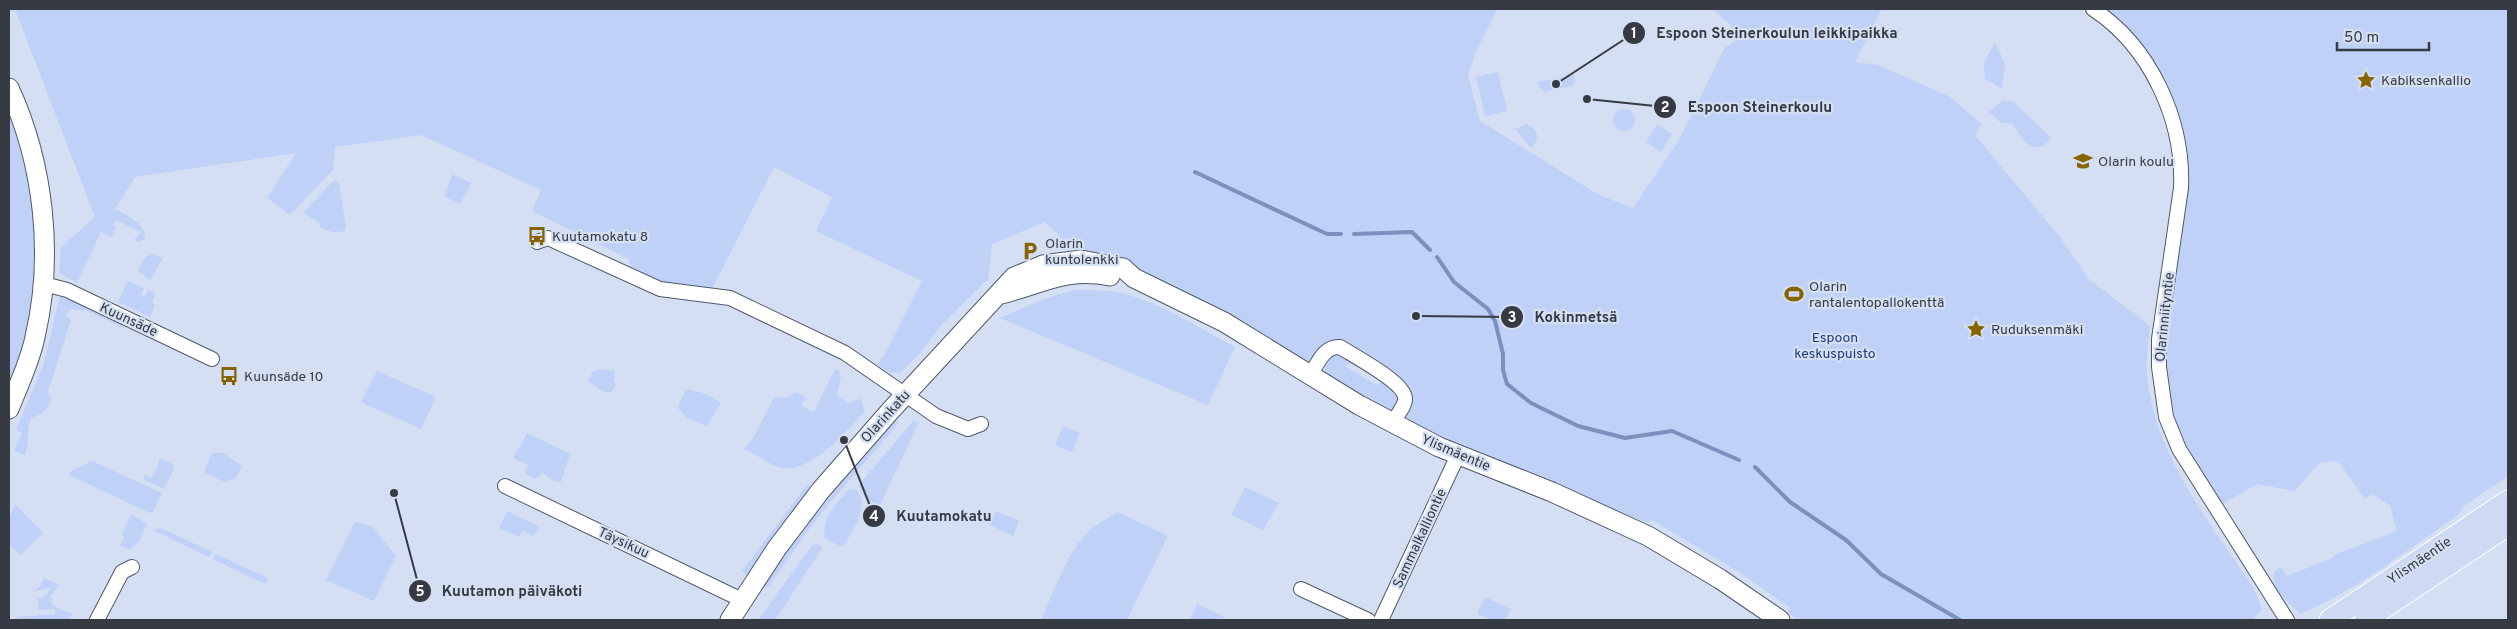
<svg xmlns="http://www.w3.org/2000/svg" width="2517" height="629" font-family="Overpass,sans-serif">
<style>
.green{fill:#bfd1f7}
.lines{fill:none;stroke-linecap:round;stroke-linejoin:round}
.stream{stroke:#7b90bc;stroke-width:4}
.minor-casing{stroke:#51596a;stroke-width:16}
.secondary-casing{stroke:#51596a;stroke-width:21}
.primary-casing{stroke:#fff;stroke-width:23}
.minor{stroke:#fff;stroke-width:14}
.secondary{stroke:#fff;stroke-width:19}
.primary{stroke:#cedaf3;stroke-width:21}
.labels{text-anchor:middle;stroke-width:4.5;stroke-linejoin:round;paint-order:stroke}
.poi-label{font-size:14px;fill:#363a42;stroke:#d5dff3;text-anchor:start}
.street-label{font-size:14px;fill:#363a42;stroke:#d5dff3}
.park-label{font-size:14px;fill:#203b7f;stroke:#d5dff3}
.leader{fill:none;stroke:#363a42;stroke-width:2}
.callout-dot{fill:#363a42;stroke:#d5dff3;stroke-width:2}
.mark-label{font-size:15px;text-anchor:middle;font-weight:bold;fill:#fff}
.callout-label{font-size:15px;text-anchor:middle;font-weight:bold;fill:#363a42;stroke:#d5dff3;stroke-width:4.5;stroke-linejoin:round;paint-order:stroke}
</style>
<rect width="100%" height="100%" fill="#d5dff3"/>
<path class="green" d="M15,9H1497L1475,54L1468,76L1480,121L1599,195L1633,208L1679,140L1724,49L1742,35L1712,9H1882L1855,62L1879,65L1950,97L1982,124L1975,135L2059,236L2089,279L2150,326C2148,345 2145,364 2148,383C2158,460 2213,527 2254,589L2262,609L2253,620H1798L1788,612L1790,608L1742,574L1652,520L1648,523L1414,426L1405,420L1404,415L1409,400L1337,341L1314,361L1308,363L1113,256L1088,255L1075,250L1045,222L992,244L988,279L938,329L920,353L901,372L890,373L877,364L885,354L922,281L816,231L832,197L774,167L713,288L664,283L630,266L629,259L532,211L541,190L421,135L335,147L333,170L290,215L267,198L296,153L135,177L115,209C126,215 147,224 145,239L139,242L134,240L141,232L116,220L113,225L116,227L112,237L101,232L77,283L59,273L61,247L95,217Z
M2106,9H2508V476L2465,505L2457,516C2407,550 2357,590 2300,614C2289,603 2270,589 2274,572L2281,567L2287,576L2335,557L2334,555L2397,531L2390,506L2373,494L2365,499L2338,461L2319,463L2295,491L2257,484L2223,504C2204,474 2180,442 2172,407C2163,368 2167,329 2173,290C2178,256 2184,222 2187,188C2194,118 2157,54 2106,9Z
M1995,42L2005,64L2002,89L1985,79L1984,63Z
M1498,72L1507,111L1485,116L1476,77Z
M1574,75L1575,82L1572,86L1544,92L1539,88L1538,82Z
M2003,100L2014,102L2051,138L2042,147C2024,150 2021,133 2011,124L2001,123L1989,112Z
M9,109L32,178L39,235L36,289L28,335L9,393Z
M1613 120a11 11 0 1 1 22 0a11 11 0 1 1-22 0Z
M1526,124C1538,128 1541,139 1531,148L1515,129Z
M1657,124L1672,134L1661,152L1646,142Z
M452,174L471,183L460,204L445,197Z
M336,180L339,183L346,227L344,231C334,233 327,232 319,226L320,223L303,213L332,182Z
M152,254L163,258L150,280L138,271L145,257Z
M128,281L144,288L141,295L145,296L148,290L156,294L152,302L155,304L150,317L118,302Z
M1074,290C1091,290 1108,290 1124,294C1157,301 1205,331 1235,347L1208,405L1000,318L1044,299Z
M63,295L126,323L124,328L87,311L70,309L66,315L71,320L47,394L52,397C48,408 43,415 31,418C26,431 30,441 25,456L14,450L22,433L16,430L44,363L59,299Z
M1336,351L1357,361L1345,366L1376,385L1387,380L1400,390L1397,408L1388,411L1382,410L1325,374V364Z
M602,369L615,371L614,381L616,384L611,393L602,391L588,381L593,371Z
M835,369H839L841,377L837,395L848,404L860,398L865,411C845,432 808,479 775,466C764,461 755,453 744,449L752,440L774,397L786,398L795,392L806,397L801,406L814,412Z
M377,371L436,397L421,429L361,402Z
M686,389L706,394L721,403L707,426L687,418L679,410V405Z
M894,418L898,423L897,425L817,518L768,587L761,584L823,499Z
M913,421L919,422L879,507L866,499L858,486Z
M1063,426L1080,433L1072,452L1055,445Z
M527,433L570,454L561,482L553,481L543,473L535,479L525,474L528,465L513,458Z
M212,453H223L242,466L235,479L228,480L227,483L206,473L205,469Z
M160,458L175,466L164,489L143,479L145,475L151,478L159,466L157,465Z
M92,461L162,493L153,512L150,513L69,475L71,471Z
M807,485H813L748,576L742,571Z
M1245,487L1279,503L1263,530L1231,515Z
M849,489L856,490C871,505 853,529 845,544L841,546L825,539C821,515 835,507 849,489Z
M15,504L43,533L21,555L9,546V519Z
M507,511L539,526L534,536L522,531L519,537L499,528Z
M996,511L1019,521L1013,536L990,525Z
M1118,512L1164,534L1167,538L1127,620H1041C1053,594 1066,555 1086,534C1095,525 1106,519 1118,512Z
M131,514L147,524L139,541L130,550L120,545L124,539L122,534Z
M355,522L372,526L396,556L374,601L326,580Z
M161,528L212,552L209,557L153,530Z
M814,543L823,547L775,620H758Z
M216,554L268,578L265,584L213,559Z
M44,578L59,585L50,597L52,599L51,603L59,609L72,613L69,620H16L17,617L56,614L54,609L39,610L38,599L46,595L51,588L34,591L40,586Z
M1485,597L1511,609L1506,620H1490L1477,614Z
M1197,604L1227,618L1190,620Z"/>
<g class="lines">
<path class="stream" d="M1195,172L1327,234H1341
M1354,234L1412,232L1430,250
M1437,257L1454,282L1488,309L1495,321L1503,354V370L1507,384L1531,403L1578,426L1625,438L1672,431L1739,460
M1755,467L1790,502L1846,540L1881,574L1960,620"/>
<g class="minor-casing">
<path id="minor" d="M2093,9C2151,47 2184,121 2181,188L2159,339V367L2166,417L2179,449L2287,620
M537,242L548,238L660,289L730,298L845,353L936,416L968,429L981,424
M44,284L67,290L212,359
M1311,374C1318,363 1324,346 1340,347C1354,356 1406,383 1405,399C1405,407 1396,416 1392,423
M505,486L742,600
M1301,589L1368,620
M97,620L122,572L132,567
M1381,620L1458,455"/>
</g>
<g class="secondary-casing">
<path id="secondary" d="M9,88C44,164 54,256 35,337C30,362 18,386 9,409
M1001,294C1042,284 1066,267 1110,276
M730,620L777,548L821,490L891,410L1014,277L1043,265L1081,260L1123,268L1134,278L1224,322L1359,405L1439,447L1552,492L1648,536L1720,579L1780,620"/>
</g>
<g class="primary-casing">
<path id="primary" d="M2330,620L2508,501
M2365,620L2508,525"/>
</g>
<use href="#minor" class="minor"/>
<use href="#secondary" class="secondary"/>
<use href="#primary" class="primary"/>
</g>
<defs>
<g id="sight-bare" transform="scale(1.5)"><path d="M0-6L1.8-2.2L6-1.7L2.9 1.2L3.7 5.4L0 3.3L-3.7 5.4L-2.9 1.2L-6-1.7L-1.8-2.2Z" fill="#876400" stroke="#d5dff3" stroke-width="2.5" paint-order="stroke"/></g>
<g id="school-bare" transform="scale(1.5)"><path d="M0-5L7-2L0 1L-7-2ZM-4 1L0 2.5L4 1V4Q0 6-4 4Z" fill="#876400" stroke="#d5dff3" stroke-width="2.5" paint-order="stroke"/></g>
<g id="bus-bare" transform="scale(1.5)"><path d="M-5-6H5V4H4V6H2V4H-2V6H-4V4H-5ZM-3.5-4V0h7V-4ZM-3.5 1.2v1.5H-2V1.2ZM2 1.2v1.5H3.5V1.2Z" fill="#876400" stroke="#d5dff3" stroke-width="2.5" paint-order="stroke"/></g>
<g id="parking-bare" transform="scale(1.5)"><path d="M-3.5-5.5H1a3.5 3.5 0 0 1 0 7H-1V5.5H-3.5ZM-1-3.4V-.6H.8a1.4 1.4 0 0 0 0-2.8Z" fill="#876400" stroke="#d5dff3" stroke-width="2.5" paint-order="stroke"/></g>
<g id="stadium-bare" transform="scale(1.5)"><path d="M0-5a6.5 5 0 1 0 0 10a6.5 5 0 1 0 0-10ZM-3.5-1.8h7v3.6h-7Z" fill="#876400" stroke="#d5dff3" stroke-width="2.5" paint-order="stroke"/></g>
</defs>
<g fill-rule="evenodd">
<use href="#sight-bare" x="2366" y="80"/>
<use href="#school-bare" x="2083" y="161"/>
<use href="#bus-bare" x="537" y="236"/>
<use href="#parking-bare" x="1030" y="251"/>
<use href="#stadium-bare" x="1794" y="294"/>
<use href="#sight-bare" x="1976" y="329"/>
<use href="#bus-bare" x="229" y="376"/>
</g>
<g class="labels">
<g class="poi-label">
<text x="2381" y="85">Kabiksenkallio</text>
<text x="2098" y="166">Olarin koulu</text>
<text x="552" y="241">Kuutamokatu 8</text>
<text x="1045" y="248">Olarin<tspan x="1045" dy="16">kuntolenkki</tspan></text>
<text x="1809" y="291">Olarin<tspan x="1809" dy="16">rantalentopallokenttä</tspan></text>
<text x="1991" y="334">Ruduksenmäki</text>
<text x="244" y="381">Kuunsäde 10</text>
</g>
<g class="street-label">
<text transform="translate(2164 317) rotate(-84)" y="5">Olarinniityntie</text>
<text transform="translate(129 319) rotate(25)" y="5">Kuunsäde</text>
<text transform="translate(885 416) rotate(-48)" y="5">Olarinkatu</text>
<text transform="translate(1456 452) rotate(23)" y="5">Ylismäentie</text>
<text transform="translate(1419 538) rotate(-65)" y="5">Sammalkalliontie</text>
<text transform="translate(624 542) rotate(25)" y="5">Täysikuu</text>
<text transform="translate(2419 560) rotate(-34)" y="5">Ylismäentie</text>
</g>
<g class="park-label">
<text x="1835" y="342">Espoon<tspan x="1835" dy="16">keskuspuisto</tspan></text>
</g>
</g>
<path class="leader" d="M1556 84L1634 33M1587 99L1665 107M1416 316L1512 317M844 440L874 516M394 493L420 591"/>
<g class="callout-dot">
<circle cx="1556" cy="84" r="5"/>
<circle cx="1587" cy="99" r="5"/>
<circle cx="1416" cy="316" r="5"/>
<circle cx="844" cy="440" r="5"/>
<circle cx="394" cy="493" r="5"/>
<circle cx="1634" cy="33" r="12"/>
<circle cx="1665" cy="107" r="12"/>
<circle cx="1512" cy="317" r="12"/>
<circle cx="874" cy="516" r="12"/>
<circle cx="420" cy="591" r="12"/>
</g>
<g class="mark-label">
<text x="1634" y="38">1</text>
<text x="1665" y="112">2</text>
<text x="1512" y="322">3</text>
<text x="874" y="521">4</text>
<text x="420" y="596">5</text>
</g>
<g class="callout-label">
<text x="1777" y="38">Espoon Steinerkoulun leikkipaikka</text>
<text x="1760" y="112">Espoon Steinerkoulu</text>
<text x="1576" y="322">Kokinmetsä</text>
<text x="944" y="521">Kuutamokatu</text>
<text x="512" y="596">Kuutamon päiväkoti</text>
</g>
<rect width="2517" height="629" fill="none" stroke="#363a42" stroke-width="20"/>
<path d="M2337 42v8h92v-8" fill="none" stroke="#363a42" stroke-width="2.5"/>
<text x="2344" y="42" font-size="15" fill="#363a42" stroke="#d5dff3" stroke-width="4" paint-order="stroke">50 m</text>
</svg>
